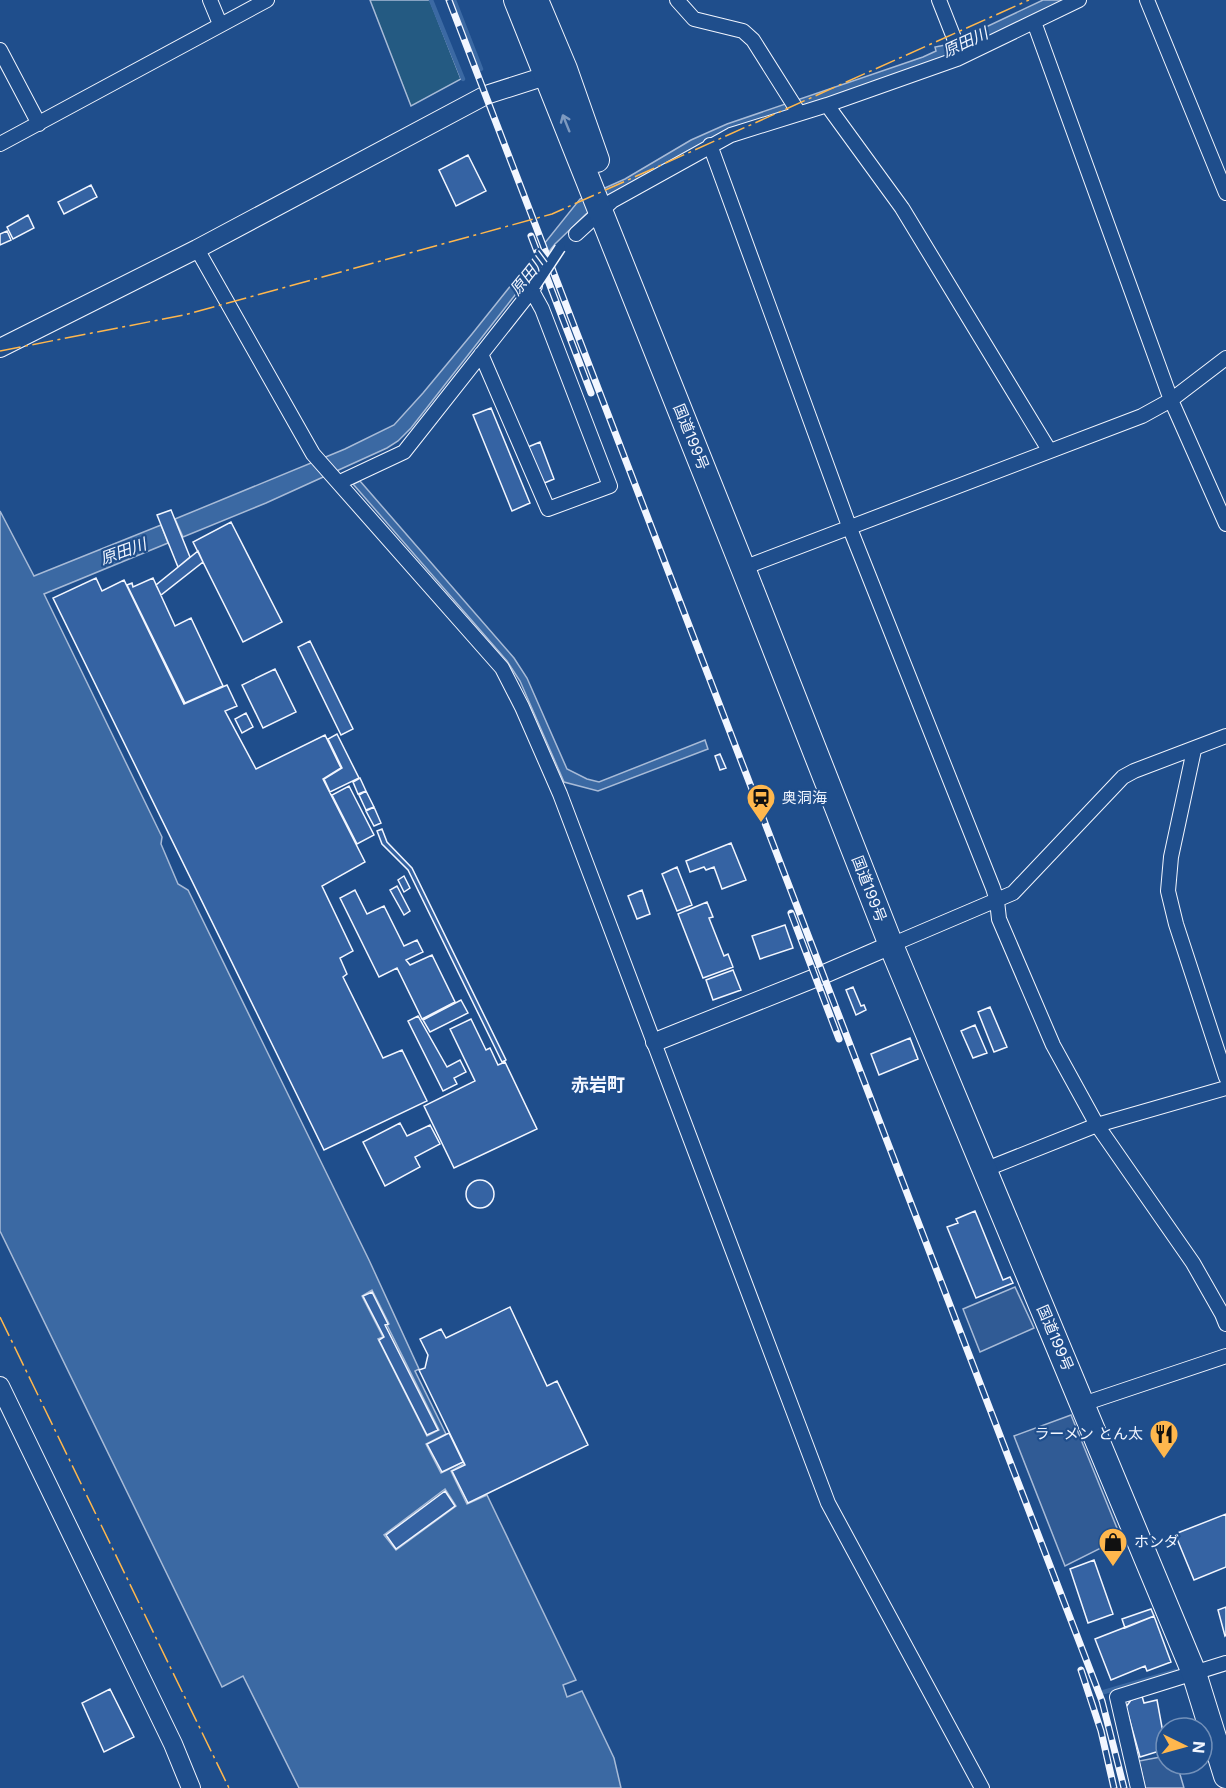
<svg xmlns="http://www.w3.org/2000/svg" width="1226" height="1788" font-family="Inter,'Noto Sans JP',sans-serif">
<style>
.green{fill:#245a82;stroke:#a8bbd7;stroke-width:1.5}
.parking{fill:#305b95;stroke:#a8bbd7;stroke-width:1.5}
.water{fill:#3b69a3;stroke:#a8bbd7;stroke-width:1.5;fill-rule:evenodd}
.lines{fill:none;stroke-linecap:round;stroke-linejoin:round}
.stream{stroke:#3b69a3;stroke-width:4.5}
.building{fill:#3563a3;stroke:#f2f6ff;stroke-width:1.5}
.minor-casing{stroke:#f2f6ff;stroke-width:16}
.tertiary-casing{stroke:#f2f6ff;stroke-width:20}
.trunk-casing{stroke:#f2f6ff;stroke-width:26}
.minor{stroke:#1f4e8c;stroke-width:14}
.tertiary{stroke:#1f4e8c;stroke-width:18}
.trunk{stroke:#1f4e8c;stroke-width:24}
.rail-casing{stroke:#f2f6ff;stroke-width:7}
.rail{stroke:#1f4e8c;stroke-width:4.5;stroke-dasharray:14;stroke-linecap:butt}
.pedestrian-bridge-casing{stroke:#f2f6ff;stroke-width:13;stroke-linecap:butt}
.pedestrian-bridge{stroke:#1f4e8c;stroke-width:10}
.power{stroke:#ffb74d;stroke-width:1.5;stroke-dasharray:21 4.5 3 4.5;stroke-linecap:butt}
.oneway{stroke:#7e9ac0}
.labels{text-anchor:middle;stroke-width:4.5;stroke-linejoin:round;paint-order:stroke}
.street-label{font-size:15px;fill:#f2f6ff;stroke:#1f4e8c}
.poi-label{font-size:15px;fill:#f2f6ff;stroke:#1f4e8c;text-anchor:start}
.water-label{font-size:16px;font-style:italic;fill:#f2f6ff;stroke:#1f4e8c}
.quarter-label{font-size:18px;font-weight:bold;fill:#f2f6ff;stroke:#1f4e8c}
</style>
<rect width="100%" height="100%" fill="#1f4e8c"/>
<path class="green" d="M370,0H430L461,79L411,106Z"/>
<path class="parking" d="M1015,1287L1034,1328L980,1352L963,1309Z
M1071,1415L1121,1538L1065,1566L1014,1436Z
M1166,1756V1764H1177L1184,1788H1145L1139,1761Z"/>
<path class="water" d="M1043,0H1068L972,46L835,97L628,186L586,214L555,244L411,428L398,441L387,448L266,503L183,537L175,519L345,449L394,425L423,393L472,334L580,199L625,179L691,140L727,124L923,57L936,51L935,47L950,44Z
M360,481L514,658L527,678L567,769L587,779L599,782L705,740L708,749L598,791L564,782L520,681L507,661L353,484Z
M0,511L34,576L161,525L168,543L44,594L162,837L161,844L178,884L188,890L369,1260L419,1369L415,1371L446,1434L426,1444L441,1473L463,1462L464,1464L451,1471L467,1504L487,1495L576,1680L563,1685L567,1697L582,1691L614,1758L621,1788H299L243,1676L222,1687L0,1231ZM372,1290L389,1324L387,1325L439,1430L427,1436L378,1339L383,1337L362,1296ZM445,1489L456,1506L396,1550L384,1535Z"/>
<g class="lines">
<path class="stream" d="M431,0L463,79
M454,0L481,69
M1104,1692L1176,1671"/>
</g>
<path class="building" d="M468,155L486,191L456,206L439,170Z
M91,185L97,197L64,214L58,202Z
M28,215L34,228L13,239L7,227Z
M7,231L11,240L0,245V234Z
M491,408L530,503L512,511L473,415Z
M540,442L554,479L542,484L528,447Z
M171,510L190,557L178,567L157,515Z
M231,522L282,622L243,642L193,542Z
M198,551L203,562L161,595L156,585Z
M96,578L102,591L124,580L184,704L227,685L237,706L225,711L256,769L325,735L341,768L323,779L365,862L322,886L353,951L340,958L347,974L343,977L383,1058L402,1050L427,1101L324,1150L53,598Z
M153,578L175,626L191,618L223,686L185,703L127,585L132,583L133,587Z
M310,641L353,729L341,735L298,647Z
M275,669L296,712L263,728L242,685Z
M246,713L253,727L242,733L235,719Z
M337,734L359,778L330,792L324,779L342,768L328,739Z
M720,754L726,768L720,770L715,756Z
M360,778L366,791L358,794L353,782Z
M349,786L374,835L357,844L332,795Z
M366,791L374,807L366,810L359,795Z
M374,807L381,823L374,826L366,811Z
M382,829L387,842L412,868L506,1060L502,1062L408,870L382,844L377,831Z
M731,843L746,880L722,889L714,867L706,870L704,867L690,872L686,861Z
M677,867L692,905L677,911L662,874Z
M404,876L410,888L404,892L398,880Z
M397,886L410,911L404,915L390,890Z
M355,890L367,914L384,906L404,946L417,940L423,952L406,960L410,965L432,955L455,1002L422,1019L397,968L379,977L340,898Z
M642,890L650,914L637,919L628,896Z
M707,902L713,917L709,918L724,956L728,954L733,967L703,978L678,914Z
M785,925L793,948L760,959L752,936Z
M733,970L741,990L713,1000L706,980Z
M853,987L861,1006L864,1005L866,1010L856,1015L846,990Z
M461,1000L468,1013L430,1032L423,1020Z
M990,1007L1007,1047L994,1052L978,1012Z
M418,1016L447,1067L460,1060L466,1072L454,1078L457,1084L443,1091L408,1021Z
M471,1019L486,1050L490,1048L498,1065L505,1062L537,1129L454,1168L424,1106L475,1081L450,1029Z
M975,1025L987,1053L973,1058L961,1031Z
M910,1038L918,1059L879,1075L871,1054Z
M400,1123L407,1136L430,1125L440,1144L415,1157L420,1167L385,1186L363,1142Z
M466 1194a14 14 0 1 1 28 0a14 14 0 1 1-28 0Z
M975,1211L1003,1280L1010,1277L1013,1283L976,1298L947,1227L958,1223L956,1219Z
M372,1292L388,1324L385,1325L438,1430L427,1435L379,1340L384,1337L363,1296Z
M510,1307L547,1386L557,1381L588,1445L468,1503L452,1471L465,1465L419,1370L425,1368L428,1355L420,1339L441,1329L446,1338Z
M449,1433L463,1462L442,1472L427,1444Z
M445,1491L455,1506L396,1549L386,1535Z
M1226,1514V1567L1194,1580L1175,1534Z
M1094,1560L1113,1614L1088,1623L1070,1569Z
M1226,1607V1635L1225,1636L1218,1610Z
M1151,1609L1154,1616L1125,1628L1122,1619Z
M1154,1616L1171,1662L1147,1671L1145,1666L1111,1680L1095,1639Z
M110,1689L134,1737L104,1752L82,1703Z
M1142,1696L1144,1703L1157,1700L1166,1749L1140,1757L1126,1707L1131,1700Z"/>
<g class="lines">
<g class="minor-casing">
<path id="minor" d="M210,0L220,24
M677,0L694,19L743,31L753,40L799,113
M939,0L954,38
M1147,0L1226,193
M1034,22L1171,400L1226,524
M0,50L39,124
M827,105L902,208L1049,450
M0,144L267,0
M710,145L849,526L993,888L997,901L999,919L1053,1045L1097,1125L1193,1263L1222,1314L1226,1324
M576,234L612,201L731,135L827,105L957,59L1079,0
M197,249L313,454L502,668L522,707L560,794L828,1503L982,1788
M481,354L548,509L610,486L542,309L532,291
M340,482L404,452L535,286
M743,568L1142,416L1171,400L1226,358
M1194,750L1171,857L1168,891L1176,924L1226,1077
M891,945L1013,893L1123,777L1134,771L1226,736
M984,1170L1097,1125L1226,1088
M1083,1404L1226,1356
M1138,1788L1117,1697L1226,1663"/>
</g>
<g class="tertiary-casing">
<path id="tertiary" d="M0,348L197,249L486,95L558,72
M655,1042L815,978L891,945
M0,1386L173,1744L191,1788"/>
</g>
<g class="trunk-casing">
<path id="trunk" d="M516,0L743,568L891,945L1194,1673L1226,1776
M536,0L565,69L597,160"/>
</g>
<use href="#minor" class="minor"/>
<use href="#tertiary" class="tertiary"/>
<use href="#trunk" class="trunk"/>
<g class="rail-casing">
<path id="rail" d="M449,0L1102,1701L1124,1788
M531,236L591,393
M791,913L839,1039
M1081,1670L1101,1731L1114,1788"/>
</g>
<use href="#rail" class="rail"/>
<g class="pedestrian-bridge-casing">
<path id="pedestrian-bridge" d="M535,286L560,248"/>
</g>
<use href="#pedestrian-bridge" class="pedestrian-bridge"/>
<path class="power" d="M0,351L184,315L552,214L1029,0
M0,1317L229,1788"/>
</g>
<defs><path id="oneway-shaft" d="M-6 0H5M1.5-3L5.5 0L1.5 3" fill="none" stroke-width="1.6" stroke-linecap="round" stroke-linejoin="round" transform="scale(1.5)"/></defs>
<use class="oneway" href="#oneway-shaft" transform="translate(566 123) rotate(-112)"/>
<defs>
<g id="station-pin" transform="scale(1.5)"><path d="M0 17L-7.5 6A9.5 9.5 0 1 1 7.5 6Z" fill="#ffb74d" stroke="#1f4e8c"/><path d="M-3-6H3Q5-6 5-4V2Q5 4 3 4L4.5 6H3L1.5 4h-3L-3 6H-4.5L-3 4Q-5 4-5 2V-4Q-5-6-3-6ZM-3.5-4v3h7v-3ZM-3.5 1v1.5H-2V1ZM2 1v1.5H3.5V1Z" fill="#111"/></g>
<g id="restaurant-pin" transform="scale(1.5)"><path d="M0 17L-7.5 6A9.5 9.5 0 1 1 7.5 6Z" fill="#ffb74d" stroke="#1f4e8c"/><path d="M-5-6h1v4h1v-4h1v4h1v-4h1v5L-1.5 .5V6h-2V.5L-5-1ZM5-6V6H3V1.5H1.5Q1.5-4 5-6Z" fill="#111"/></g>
<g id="shop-pin" transform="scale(1.5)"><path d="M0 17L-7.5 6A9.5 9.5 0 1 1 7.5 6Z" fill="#ffb74d" stroke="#1f4e8c"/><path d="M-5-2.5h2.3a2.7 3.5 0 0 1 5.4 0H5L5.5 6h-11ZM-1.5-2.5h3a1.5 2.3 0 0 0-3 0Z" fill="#111"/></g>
</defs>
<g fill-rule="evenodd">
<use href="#station-pin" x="761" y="798"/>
<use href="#restaurant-pin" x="1164" y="1434"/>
<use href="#shop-pin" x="1113" y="1542"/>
</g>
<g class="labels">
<g class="street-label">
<text transform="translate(691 437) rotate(68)" y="5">国道199号</text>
<text transform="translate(869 889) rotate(69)" y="5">国道199号</text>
<text transform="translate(1055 1338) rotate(67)" y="5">国道199号</text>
</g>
<g class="poi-label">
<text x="782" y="803">奥洞海</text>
<text x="1143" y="1439" text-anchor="end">ラーメン とん太</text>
<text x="1134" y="1547">ホンダ</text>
</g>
<g class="water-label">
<text transform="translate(965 42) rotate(-25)" y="6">原田川</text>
<text transform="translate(528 274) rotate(-51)" y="6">原田川</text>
<text transform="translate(123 551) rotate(-20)" y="6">原田川</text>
</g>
<g class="quarter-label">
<text x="598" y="1091">赤岩町</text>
</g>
</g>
<g transform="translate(1184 1746) rotate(95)"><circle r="28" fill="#1f4e8c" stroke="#7391ba" stroke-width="1.5"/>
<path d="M0-4.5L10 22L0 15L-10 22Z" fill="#ffb74d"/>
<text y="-9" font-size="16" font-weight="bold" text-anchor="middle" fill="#f2f6ff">N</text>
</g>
</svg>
